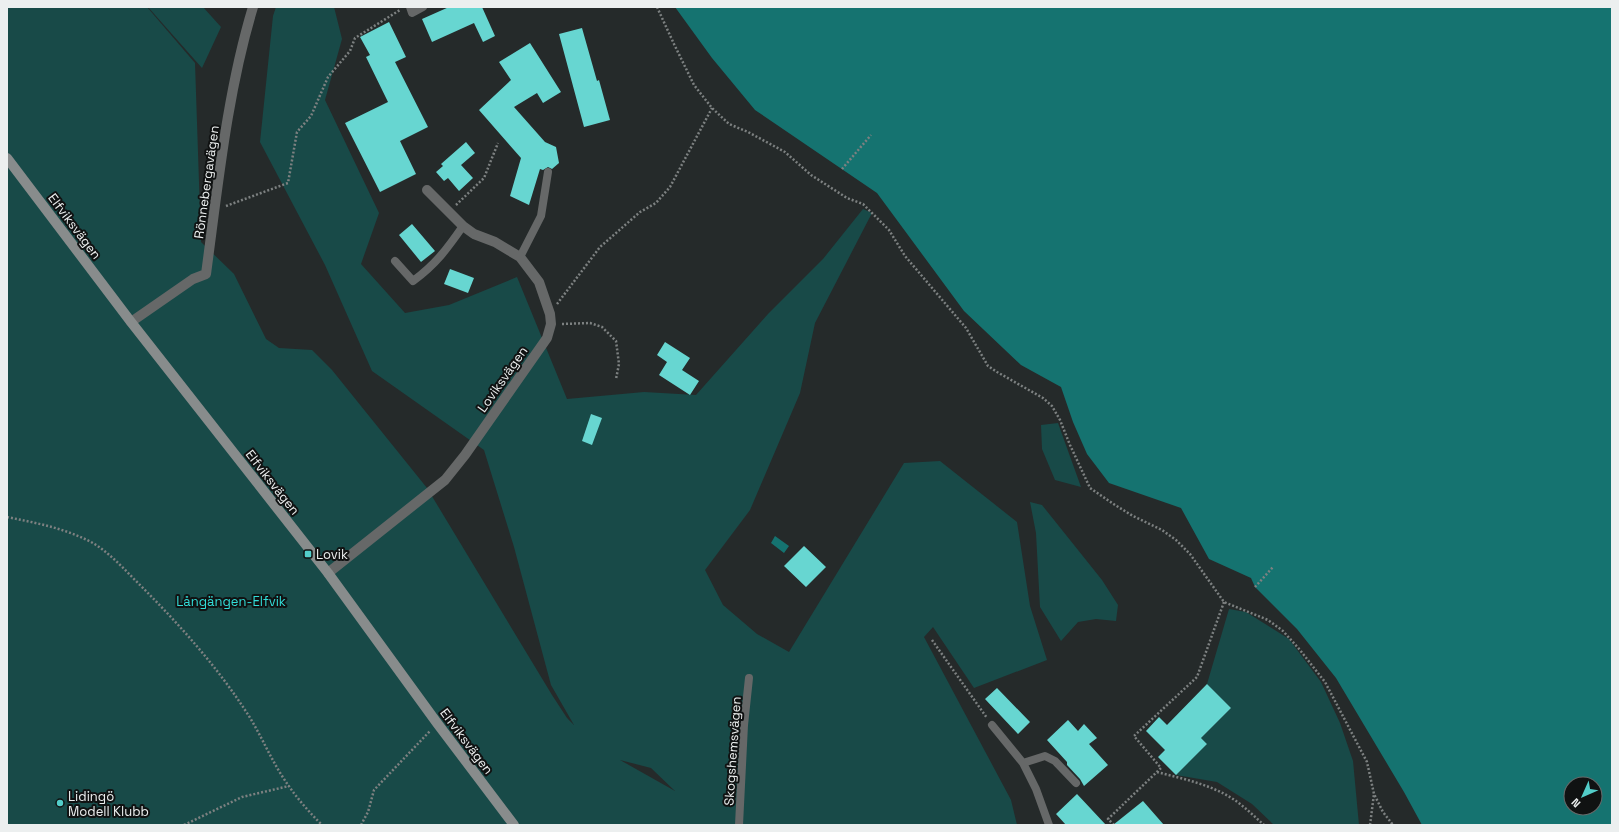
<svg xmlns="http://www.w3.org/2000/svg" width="1619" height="832" font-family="'Space Grotesk',sans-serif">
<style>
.green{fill:#184a48;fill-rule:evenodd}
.water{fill:#157370;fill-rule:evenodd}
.building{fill:#67d6d1}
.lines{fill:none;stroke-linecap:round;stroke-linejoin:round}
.path{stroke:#7d8181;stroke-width:2.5;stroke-dasharray:2 2;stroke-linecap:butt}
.lane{stroke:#666868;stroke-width:8}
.street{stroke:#666868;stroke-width:10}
.secondary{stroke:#888c8c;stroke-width:10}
.poi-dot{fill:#53cdc9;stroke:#101212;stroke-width:1.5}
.labels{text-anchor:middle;stroke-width:4;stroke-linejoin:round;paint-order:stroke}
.street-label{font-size:13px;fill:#ecefef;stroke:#101212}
.poi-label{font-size:13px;fill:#ecefef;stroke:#101212;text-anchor:start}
.park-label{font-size:13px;fill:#32ddd8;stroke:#101212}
</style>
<rect width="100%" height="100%" fill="#252a2a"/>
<path class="green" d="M7,7H147L195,63L201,242L234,274L266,339L279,348L312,350L332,370L427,488L552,695L567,718L574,725L551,685L514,547L484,450L372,371L325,265L260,142L273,16L276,7H334L342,39L325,100L379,213L361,264L405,313L449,305L517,277L567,399L644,392L696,395L768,314L823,259L863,209L872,213L815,323L800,393L750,510L705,570L723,605L757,634L789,652L904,463L940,461L1017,522L1030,606L1047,660L974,688L933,627L924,637L1011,800L1017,825H7ZM620,760L651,768L675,791Z
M148,7H203L221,27L202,68Z
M1058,423L1081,487L1055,480L1042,449L1041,425Z
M1030,502L1042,505L1102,580L1118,605L1116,621L1096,619L1078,622L1061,641L1040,607L1036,533Z
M1229,609L1246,612L1289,639L1321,682L1340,723L1353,761L1359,825H1274L1252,804L1217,782L1176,775L1207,744L1201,738L1231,708L1207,684Z"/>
<path class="water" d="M675,7H1612V825H1422L1404,792L1336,678L1297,629L1255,587L1251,578L1209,559L1181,508L1109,483L1087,454L1073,422L1061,387L1021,365L964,311L877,193L755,110L712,58ZM1571,784H1595V808H1571Z
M775,536L789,546L784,553L771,543Z"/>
<path class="building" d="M449,7H482L495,36L483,42L474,23L432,42L422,19Z
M389,22L406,57L395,62L428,127L400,141L416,174L380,192L345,123L388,102L366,57L370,55L360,37Z
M582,28L597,81L599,80L610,120L584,127L559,34Z
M530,43L561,92L543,103L537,93L514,107L545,142L556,147L559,163L552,169L548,167L543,170L540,169L529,205L510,196L521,158L479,110L511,80L499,62Z
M466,142L475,153L461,165L473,178L459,191L448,178L444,181L436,172L443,166L441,164Z
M412,224L435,251L421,262L399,235Z
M450,269L474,278L468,293L444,284Z
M665,342L690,358L682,370L699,381L690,395L659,375L667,362L657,355Z
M591,414L602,418L592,445L582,441Z
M804,546L826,567L806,587L784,566Z
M1207,684L1231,708L1201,738L1207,744L1176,775L1158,757L1165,750L1146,731L1159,717L1167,725Z
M997,688L1030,722L1018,734L985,699Z
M1068,720L1078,731L1084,724L1097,738L1089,744L1108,765L1084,786L1080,779L1067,765V762L1047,740Z
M1077,794L1106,825H1066L1056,814Z
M1143,801L1164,825H1113Z"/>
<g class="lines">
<path class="path" d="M657,7L674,44L694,85L712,108L729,124L748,132L785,152L811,175L847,198L863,204L889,230L905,256L966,328L988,366L997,372L1043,398L1052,406L1060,420L1070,445L1090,488L1115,505L1133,516L1162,530L1176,540L1190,554L1224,602L1268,620L1283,631L1300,650L1325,682L1367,762L1374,794L1383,812L1393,825
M842,169L871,135
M456,205L484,178L498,143
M226,206L288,183L297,132L311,116L328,77L350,51L355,38L400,10
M557,304L600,247L640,212L656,203L670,187L712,108
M562,324L590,323L602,327L616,341L619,364L616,379
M7,517C36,523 64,528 91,542C109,552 123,568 138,583C177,622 215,664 245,710C258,729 267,751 279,771C291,791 305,808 322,825
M1255,587L1273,567
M932,640L987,718
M1157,772C1184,779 1213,785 1236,801C1246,808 1255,817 1264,825
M184,825L242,797L289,786
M361,825L368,812L374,790L430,731
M1114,825L1108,819L1161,768L1134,736L1197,677L1224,602
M1370,825L1374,794"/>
<path class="lane" d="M410,7L412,13L423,7
M520,257L541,216L548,172
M395,261L413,281C436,264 447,249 463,226
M992,725L1023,763L1036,789L1049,825
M1023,763L1045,756L1055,761L1076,783
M739,825L744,725L749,678"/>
<path class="street" d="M131,322L193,279L206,274C218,185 227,93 253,7
M328,573L445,480L465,455L547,338L551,324L550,314L539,282L520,257L495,242L474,234L463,226L427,190"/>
<path class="secondary" d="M7,158L131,322L328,573L437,723L514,825"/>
</g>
<g class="poi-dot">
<rect x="304" y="550" width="8" height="8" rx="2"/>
<circle cx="60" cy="803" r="4"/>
</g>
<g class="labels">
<g class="street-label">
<text transform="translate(206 182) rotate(-82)" y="5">Rönnebergavägen</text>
<text transform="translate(75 226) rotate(53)" y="5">Elfviksvägen</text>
<text transform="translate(502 379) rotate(-55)" y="5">Loviksvägen</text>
<text transform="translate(273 482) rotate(52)" y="5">Elfviksvägen</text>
<text transform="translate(467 741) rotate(53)" y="5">Elfviksvägen</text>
<text transform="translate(732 751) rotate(-86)" y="5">Skogshemsvägen</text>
</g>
<g class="poi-label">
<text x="316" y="559">Lovik</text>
<text x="68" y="801">Lidingö<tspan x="68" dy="15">Modell Klubb</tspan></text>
</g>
<g class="park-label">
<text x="231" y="606">Långängen-Elfvik</text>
</g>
</g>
<rect width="1619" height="832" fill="none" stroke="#ecefef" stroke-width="16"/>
<g transform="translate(1583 796) rotate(225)"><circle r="19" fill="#101212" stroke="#686a6a"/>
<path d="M0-3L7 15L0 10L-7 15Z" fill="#53cdc9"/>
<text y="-6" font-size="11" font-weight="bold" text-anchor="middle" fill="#ecefef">N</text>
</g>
</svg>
